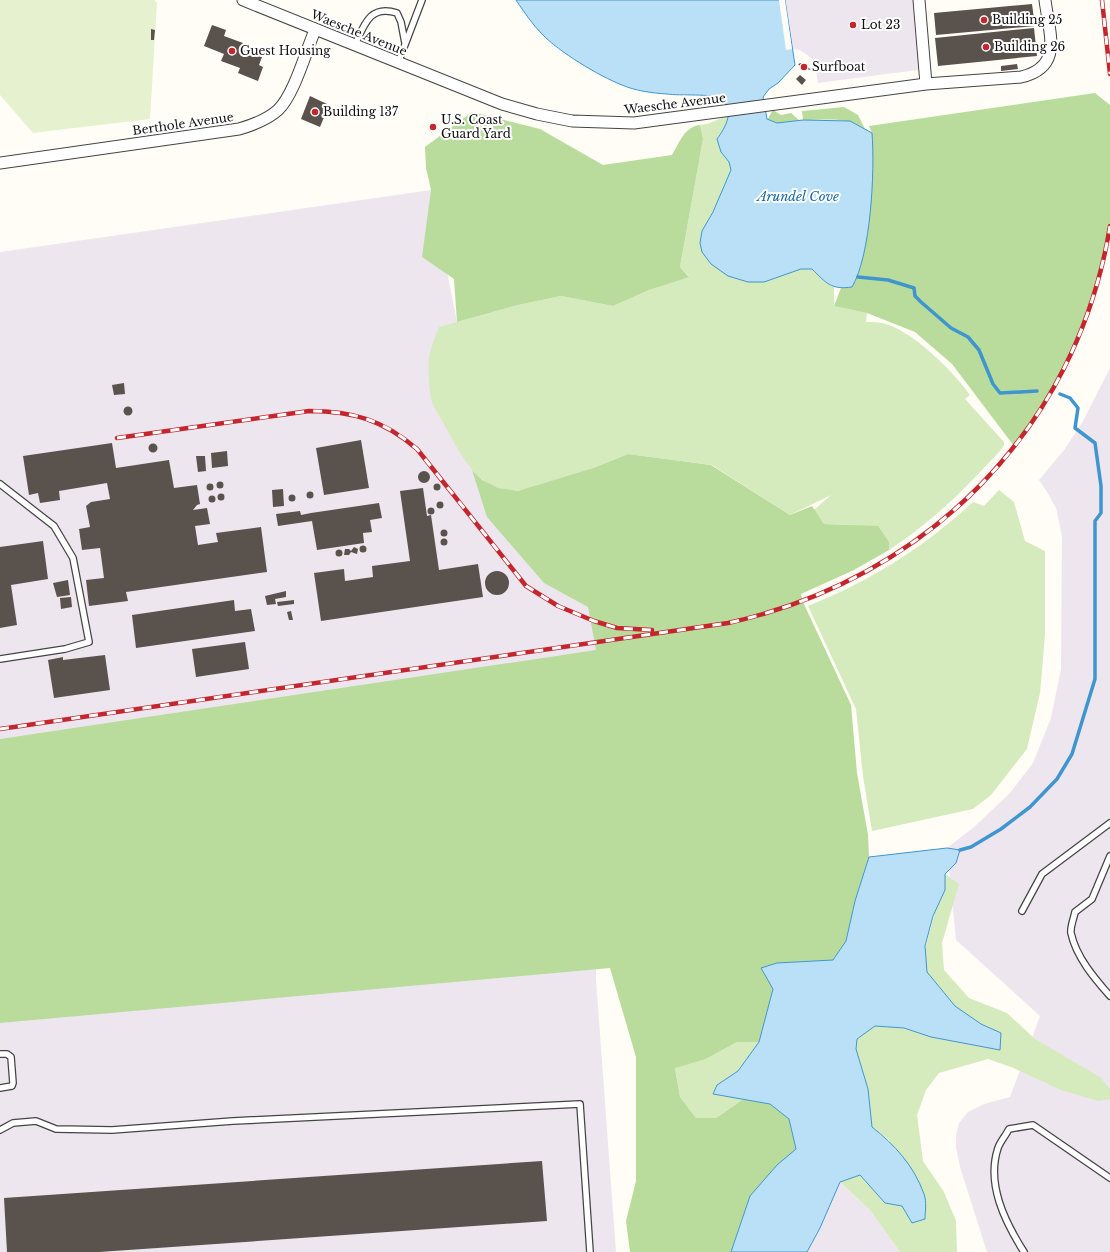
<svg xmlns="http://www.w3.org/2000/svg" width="1110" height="1252" font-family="'Libre Baskerville',serif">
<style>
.industrial{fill:#eee6ef}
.green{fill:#d5ebbd}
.forest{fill:#b9dc9c}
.pitch{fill:#e6f2cf}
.water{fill:#b9e0f7;stroke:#3f96cf}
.pier{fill:#fffdf5}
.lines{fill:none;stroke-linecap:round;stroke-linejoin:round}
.stream{stroke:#3f96cf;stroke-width:3.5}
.building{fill:#5a524d}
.lane-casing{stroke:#444;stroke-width:8}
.street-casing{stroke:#444;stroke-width:13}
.lane{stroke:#fff;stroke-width:5.5}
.street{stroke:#fff;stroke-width:11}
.rail-casing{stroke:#c4262e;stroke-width:4.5}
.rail{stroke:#fff;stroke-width:3;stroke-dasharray:9;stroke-linecap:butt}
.poi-dot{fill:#c4262e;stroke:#fff;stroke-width:1.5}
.labels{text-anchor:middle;stroke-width:4;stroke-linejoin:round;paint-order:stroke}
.poi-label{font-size:12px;fill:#111;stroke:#fff;text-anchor:start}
.street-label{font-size:12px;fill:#111;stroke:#fff}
.water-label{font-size:13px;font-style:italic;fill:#1768a6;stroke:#fff}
</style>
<rect width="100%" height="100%" fill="#fffdf5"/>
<path class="industrial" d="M785,0H919L925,69L818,83L814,60L800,50L792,49Z
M431,190L457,322L598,613L596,980L616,1252H0V252Z
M1110,368V1252H987L960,1167L956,1148V1135L959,1123L968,1112L984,1104L1010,1097L1040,1016L956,940L947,848L974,827L1009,794L1033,763L1051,718L1061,669L1062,536L1056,508L1047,492L1039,480L1064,450L1082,423Z
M840,1182L870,1210L900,1252H807L820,1228Z"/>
<path class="green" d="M728,117L727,123L717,139L721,152L729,162L731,170L713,212L702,231L787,123L803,120L858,124L872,133L841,288L834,287V306L867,313L866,322C871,322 877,322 882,323C911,329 953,371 970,395L965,399L1004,442V445L999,452C963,491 934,520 889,550V542L854,525L824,524L814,510L831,495L790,515L712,465L628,454L593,468L526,489C483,499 463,459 446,428C442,419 433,408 431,398C429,389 427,362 430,353C432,344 436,335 439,327L518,305L561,296L613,306L649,290L689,276L680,267L703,139L700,125C713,124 717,118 728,117Z
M999,490L1014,502L1025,541L1045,551V635L1040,693L1027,749L991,795L973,809L872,831L863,776L856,709L808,606C872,580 923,548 973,502L984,506Z
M945,874L959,884L942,943L944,970L969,998L1007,1013L1035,1039L1100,1077L1110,1089V1099L1098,1101L1061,1090L1011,1067L988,1059L939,1073L926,1090L917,1115L923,1161L944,1192L956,1221L957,1252H900L870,1210L840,1182L860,1175L885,1203L902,1206L912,1223L889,1140L872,1127L868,1089L856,1049L857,1039L875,1026L904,1028L931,1037L1000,1050L1001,1033L981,1024L955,1006L927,972L925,949L935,912L945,890Z
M737,1042H759L738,1071L717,1085L713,1093L745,1098L716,1118H696L680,1097L675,1067L706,1059Z"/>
<path class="forest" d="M1095,93L1110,105V226C1100,286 1079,346 1047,398C1037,415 1025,430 1014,446L952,364L915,332L867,313L834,306L841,288L852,287L872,133L869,126Z
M844,107L858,115L865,129C848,116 823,120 803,120L802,111Z
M773,110L781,115L791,113L800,121L777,123L767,120Z
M472,112L540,129L603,165L672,155C680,142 684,127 700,125L703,139L680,267L689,277L649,290L613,306L561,296L518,305L457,322L454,279L422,257L431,190L426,168L425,147Z
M628,454L711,465L790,515L812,506L824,524L878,526L889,542V550L854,570L801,594L803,602L851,705L857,773L868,835L869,857L855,901L846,941L833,960L777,963L773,989L759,1042H737L706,1059L675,1068L680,1097L696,1118H716L745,1098L770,1104L789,1119L796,1149L750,1196L731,1252H630L626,1221L636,1181V1057L610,968L0,1023V739L596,650L588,607L544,583L487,517L472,470L482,480L498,488L518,491L593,468Z"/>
<path class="pitch" d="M0,0H154L157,3L150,119L33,133L0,95Z"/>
<path class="water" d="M516,0H785L795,65L778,83L769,89L763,97L767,119L777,123L803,120L850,121L872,133C875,171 871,255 852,287C831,290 826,283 812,269H801L764,282H748L728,276L711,264L702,252L700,243L702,231L713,212L731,170L729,162L721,152L717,139C725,128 736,110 721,99C713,93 679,96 667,94C652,93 636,91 622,85C599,76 559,52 542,34C532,24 524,12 516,0Z
M947,848L960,850L956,863L945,874V890L933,916L925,946L927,972L955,1006L981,1024L1001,1033L1000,1050L931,1037L904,1028L875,1026L857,1039L856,1049L868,1089L872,1127C895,1145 914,1166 924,1194C927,1202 925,1212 925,1219L912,1223L902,1206L885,1203L860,1175L840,1182L820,1228L807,1252H731L750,1196L777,1165L796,1149L789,1119L770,1104L713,1094L717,1085L738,1071L759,1042L773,989L761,968L777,963L833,960L846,941L855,901L869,857Z"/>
<path class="pier" d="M779,0H785L792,49L786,50Z"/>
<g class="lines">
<path class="stream" d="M858,277L888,280L914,288L915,296L921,302L951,328L968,337L979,350L993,384L1000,393L1037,391
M960,850L971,847L1001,829L1030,807L1057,779L1072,754L1095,679V521L1101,513V486L1095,443L1075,428L1078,408L1070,398L1060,394"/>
</g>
<path class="building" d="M1032,4L1035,26L936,35L934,13Z
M212,25L226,30L224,36L243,43L241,49L262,57L259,65L263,67L258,81L238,73L240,68L221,61L224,54L204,46Z
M1034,28L1037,56L938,66L935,38Z
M151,29L155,30L154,40H151Z
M801,63L807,66L811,70L802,68L798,64Z
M1017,64L1018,69L1001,71V66Z
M800,75L806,80L802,85L796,79Z
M310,96L329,105L320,127L301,119Z
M124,383L125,394L114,395L112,385Z
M123.5 411a4.5 4.5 0 1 1 9 0a4.5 4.5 0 1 1-9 0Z
M361,440L369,488L324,495L316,448Z
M112,443L116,468L169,460L174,488L197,485L200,504L197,505L193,510L207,508L210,524L195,526L198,545L218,542L216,533L261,527L267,572L126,592L128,601L89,606L86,580L104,578L100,548L82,550L79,529L90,527L86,506L91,502L110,499L107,483L59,491L60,500L40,503L38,493L29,495L23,456Z
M148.5 448a4.5 4.5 0 1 1 9 0a4.5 4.5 0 1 1-9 0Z
M227,451L228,466L212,468L211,453Z
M196,456H205L206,471L198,472Z
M418 477a6 6 0 1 1 12 0a6 6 0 1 1-12 0Z
M216.5 485a3.5 3.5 0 1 1 7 0a3.5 3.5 0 1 1-7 0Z
M433.5 487a3.5 3.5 0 1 1 7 0a3.5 3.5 0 1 1-7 0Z
M206.5 487a3.5 3.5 0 1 1 7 0a3.5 3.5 0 1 1-7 0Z
M423,488L427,516L431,515L439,570L478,564L483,597L321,621L314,573L344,569L345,581L373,577L372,566L410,561L400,491Z
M283,489L284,506L273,507L272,490Z
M306.5 495a3.5 3.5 0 1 1 7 0a3.5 3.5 0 1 1-7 0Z
M217.5 497a3.5 3.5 0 1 1 7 0a3.5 3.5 0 1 1-7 0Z
M288.5 498a3.5 3.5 0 1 1 7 0a3.5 3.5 0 1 1-7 0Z
M208.5 499a3.5 3.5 0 1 1 7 0a3.5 3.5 0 1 1-7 0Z
M436.5 505a3.5 3.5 0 1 1 7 0a3.5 3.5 0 1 1-7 0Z
M379,503L382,518L370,520L372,532L363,533L364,543L317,550L312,521L278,526L276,514L300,511L301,515L311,513Z
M427.5 511a3.5 3.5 0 1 1 7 0a3.5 3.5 0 1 1-7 0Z
M440.5 533a3.5 3.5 0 1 1 7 0a3.5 3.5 0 1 1-7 0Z
M440.5 542a3.5 3.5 0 1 1 7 0a3.5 3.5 0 1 1-7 0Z
M43,541L48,579L11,585L17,625L0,628V547Z
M359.5 549a3.5 3.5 0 1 1 7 0a3.5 3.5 0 1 1-7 0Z
M354,547L358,549L357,554L351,552L349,555H344L345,549H349L351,551Z
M335.5 553a3.5 3.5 0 1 1 7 0a3.5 3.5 0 1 1-7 0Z
M485 583a12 12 0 1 1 24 0a12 12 0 1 1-24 0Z
M68,580L70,595L57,597L53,583Z
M286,591V597L275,599L276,604L267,605L265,596Z
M71,597L72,607L61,609L60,598Z
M234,600L235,611L251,609L255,631L136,648L132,615Z
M294,600V604L278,606L277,602Z
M291,611L293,620H289L287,612Z
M245,642L249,669L196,677L192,649Z
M105,655L110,690L54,698L48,660L63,657V660Z
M542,1161L547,1221L99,1252H7L4,1198Z"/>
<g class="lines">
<g class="lane-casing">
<path id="lane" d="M355,45C364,25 370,4 397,13L401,22L405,43
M398,63L422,0
M0,484L54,526L73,558L89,642L65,649L0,659
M1110,856L1092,899L1075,912C1074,918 1070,927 1071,933C1076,957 1095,979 1110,996
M1022,911L1042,874L1110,823
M0,1054H7L11,1057L13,1083L12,1086L0,1088
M0,1130L13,1123L36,1121L56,1129L112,1130L233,1121L580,1104L590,1252
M1024,1252C1005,1222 986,1184 998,1148C1000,1142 1006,1135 1009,1129L1033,1125L1110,1178"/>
</g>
<g class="street-casing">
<path id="street" d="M243,0L502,104L537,114L572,121L634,123L926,84L919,0
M926,84L1021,77C1064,67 1049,33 1045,0
M0,163L239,129C253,125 267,120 278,110C294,95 306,51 315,30"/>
</g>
<use href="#lane" class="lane"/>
<use href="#street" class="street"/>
<g class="rail-casing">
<path id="rail" d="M1102,0L1110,74
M117,438L309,411C353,411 383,420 417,449L526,586L558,606L594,621L617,628L652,630
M0,729L728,623C927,579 1077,429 1110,226"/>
</g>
<use href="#rail" class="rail"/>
</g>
<g class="poi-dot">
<circle cx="984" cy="20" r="4"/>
<circle cx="853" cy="25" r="4"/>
<circle cx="986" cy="47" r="4"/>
<circle cx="232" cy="51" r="4"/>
<circle cx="804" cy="67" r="4"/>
<circle cx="315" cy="112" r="4"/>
<circle cx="433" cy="127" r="4"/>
</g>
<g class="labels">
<g class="poi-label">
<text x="992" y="24">Building 25</text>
<text x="861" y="29">Lot 23</text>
<text x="994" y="51">Building 26</text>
<text x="240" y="55">Guest Housing</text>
<text x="812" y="71">Surfboat</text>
<text x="323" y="116">Building 137</text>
<text x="441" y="124">U.S. Coast<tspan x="441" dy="14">Guard Yard</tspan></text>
</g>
<g class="street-label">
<text transform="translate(359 33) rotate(22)" y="4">Waesche Avenue</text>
<text transform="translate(675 104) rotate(-7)" y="4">Waesche Avenue</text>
<text transform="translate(183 124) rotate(-8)" y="4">Berthole Avenue</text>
</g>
<g class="water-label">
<text x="798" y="201">Arundel Cove</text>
</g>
</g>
</svg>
